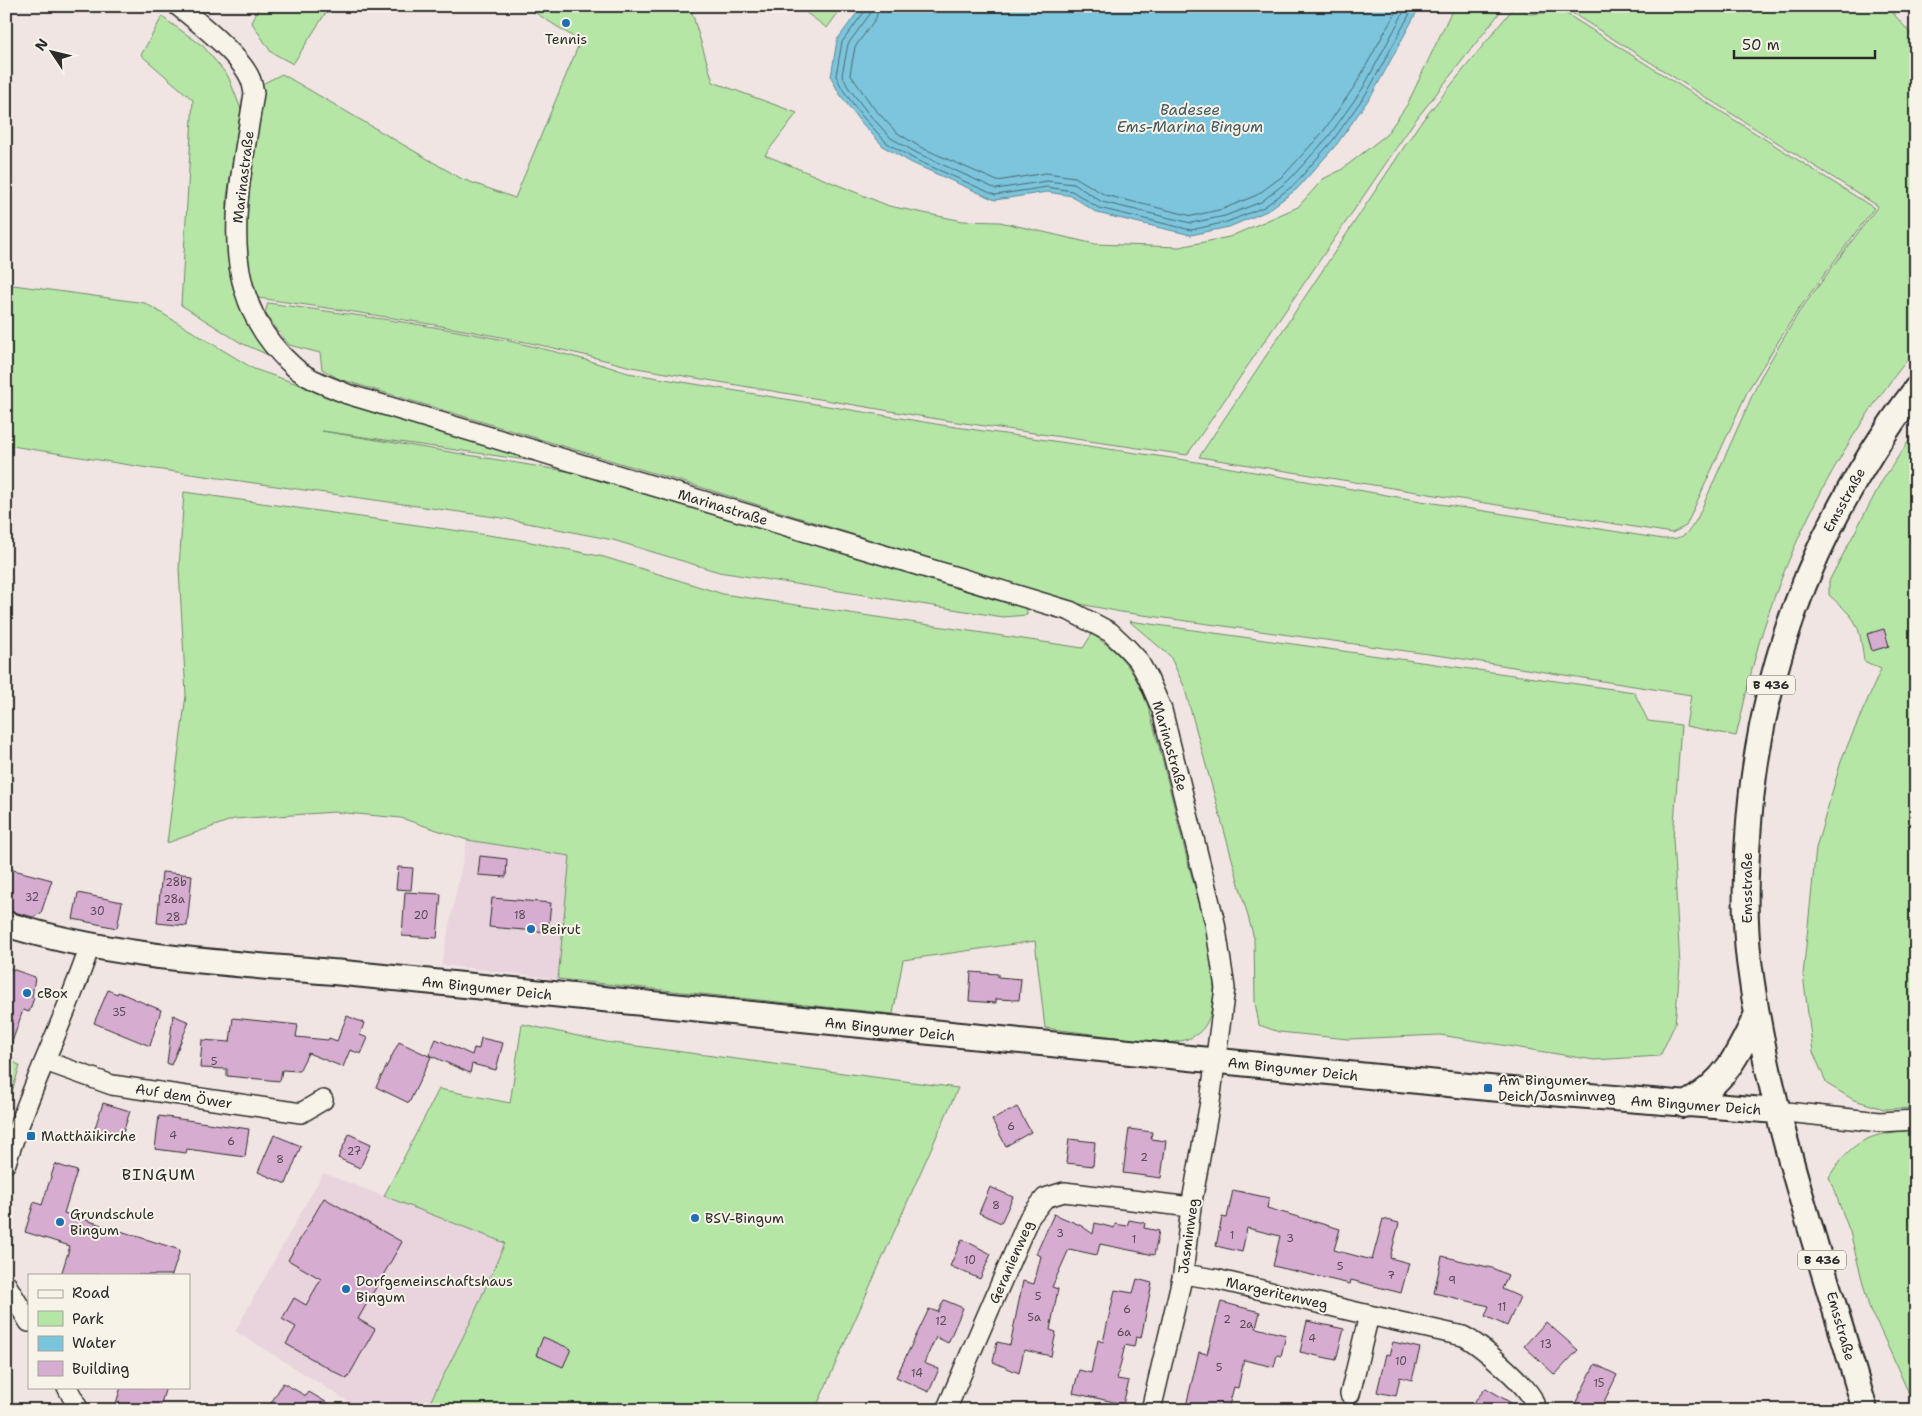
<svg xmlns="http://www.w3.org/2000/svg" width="1922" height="1416" font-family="'Shantell Sans',sans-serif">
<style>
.built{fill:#e9d4de}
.green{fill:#b5e6a6;stroke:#708868}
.water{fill:#7bc5dc;stroke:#5b8795}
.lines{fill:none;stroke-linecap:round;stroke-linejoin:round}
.shore{stroke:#4b6972;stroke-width:1}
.building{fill:#d7acd1;stroke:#2b2b2b}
.minor-casing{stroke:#2b2b2b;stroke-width:22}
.major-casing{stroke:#2b2b2b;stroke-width:28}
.minor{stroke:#f7f3e8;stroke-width:19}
.major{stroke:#f7f3e8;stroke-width:24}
.poi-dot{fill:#1f6fb2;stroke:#f7f3e8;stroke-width:2}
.labels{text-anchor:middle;stroke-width:4;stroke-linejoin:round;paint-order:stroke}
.number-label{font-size:11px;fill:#564b54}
.shield{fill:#f7f3e8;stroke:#686764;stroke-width:1}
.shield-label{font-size:12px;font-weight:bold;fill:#2b2b2b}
.poi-label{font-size:14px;fill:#2b2b2b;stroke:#f7f3e8;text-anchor:start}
.street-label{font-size:14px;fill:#2b2b2b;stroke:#f7f3e8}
.water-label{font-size:15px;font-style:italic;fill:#435960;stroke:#f7f3e8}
.quarter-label{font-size:16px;letter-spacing:1px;fill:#2b2b2b;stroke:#f7f3e8}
</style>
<rect width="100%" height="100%" fill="#f1e5e3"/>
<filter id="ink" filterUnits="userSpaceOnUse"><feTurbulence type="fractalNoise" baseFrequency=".02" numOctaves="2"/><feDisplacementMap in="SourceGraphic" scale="10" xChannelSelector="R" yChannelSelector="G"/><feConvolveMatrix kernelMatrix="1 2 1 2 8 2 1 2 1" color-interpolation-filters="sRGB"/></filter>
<g filter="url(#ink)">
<path class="built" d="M467,840L570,856L558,979L441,965Z
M323,1173L505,1242L470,1323L426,1410H362L235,1331Z"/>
<path class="green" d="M259,6H330L293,64L271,52L252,23Z
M534,6H690L713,82L797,113L765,155L889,206L963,221L1000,222L1095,244L1179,247L1229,237L1298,207L1323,179L1341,170L1386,135L1407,105L1454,6H1505L1414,122L1187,455L943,420L631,367C509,334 384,316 258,298L244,265V205L262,84L282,74L462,179L515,198L579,44L572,36L531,10Z
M797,6H843L827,28Z
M1515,6L1529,14L1545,13L1554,6L1874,208L1798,310L1748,390L1686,526L1672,533L1199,457L1418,126Z
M1561,6H1887L1916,40V349C1845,435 1791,537 1759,643C1750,674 1744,705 1736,736L1686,726L1691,695L1450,657L1121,612L1075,603L700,487L339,379L322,369L320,353L289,345L265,313L268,303C389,320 512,334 628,373L942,425L1185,460L1421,501L1663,539C1683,539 1686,536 1697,519L1760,378L1799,312L1878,206Z
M162,17L203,46L228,76L241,109L227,197V243L230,277L242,309L273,357L241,343L181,305L193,100L141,55Z
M6,284L145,303L254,369L350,402L583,468L322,431L590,475L1023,606L1027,611V615L1003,617L719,572L613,540L502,518L148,468L6,445Z
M1916,430V1108L1884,1109L1854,1100L1827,1084L1813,1052L1803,975L1816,848L1842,758L1881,669L1864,661C1859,622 1858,621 1829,595V581L1882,481Z
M184,492L516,539L604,557L723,594L1083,648L1092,634C1125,657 1135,671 1149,709C1163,760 1175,811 1188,863C1199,906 1224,971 1210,1015C1203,1038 1184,1042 1163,1043L1045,1028L1035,941L903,960L893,1014L558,979L570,856L467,840L401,818L335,812L234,819L167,843L186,695L179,569Z
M1129,621L1634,692L1648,721L1681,725L1673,838L1680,966L1675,1024L1660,1056L1594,1060L1440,1035L1348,1039L1279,1032L1259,1025L1255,1002L1254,938L1184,686L1170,656Z
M522,1024L606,1042L958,1088L815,1410H426L470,1323L505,1243L384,1196L439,1089L510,1103Z
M6,1057L20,1066L6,1110Z
M1916,1130V1410H1913L1910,1396L1880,1329L1870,1311L1850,1232L1829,1177C1853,1138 1872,1133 1916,1130Z"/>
<path class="water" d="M862,6H1420L1373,93L1337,144L1297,189L1267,211L1229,227L1191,235L1097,213L1072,196L1047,192L995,200L912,163L884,147L858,119L839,93L831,77L837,40Z"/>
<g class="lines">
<path class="shore" d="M865,6V11L842,42L836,76L843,90L862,116L887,143L914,159L995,195L1047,187L1072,191L1099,208L1191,230L1227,222L1264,207L1294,185L1333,140L1368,91L1414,6
M872,6L870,14L848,44L842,75L848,87L867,112L891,138L917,153L996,189L1047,181L1074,184L1102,202L1191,223L1225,216L1261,202L1289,180L1329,136L1363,88L1407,6
M879,6L876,18L855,47L850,74L873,107L896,132L920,147L997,181L1046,173L1075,177L1105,195L1192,216L1223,209L1257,195L1284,175L1323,132L1356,84L1399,6"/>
</g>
<path class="building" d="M1884,629L1889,646L1872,651L1867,634Z
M480,856L507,859L506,877L478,875Z
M398,867L413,868L411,890L396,889Z
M6,868L52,880L41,913L33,917L6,910Z
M162,872L192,875L187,926L157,923Z
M405,892L441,894L437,938L402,936Z
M78,893L122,902L117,928L73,919Z
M492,898L551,903L548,932L489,927Z
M6,967L35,977L32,997L34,998L29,1012L23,1010L9,1051L6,1050Z
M971,972L998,974V977L1021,979L1019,1000L996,999V1003L969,1001Z
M108,990L117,994L118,992L161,1010L150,1046L94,1023Z
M173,1015L189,1022L171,1065L167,1063Z
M347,1016L364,1023L360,1035L368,1038L361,1054L350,1050L343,1067L308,1053L299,1071L282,1070L280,1081L227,1076V1069L200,1068L202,1040L230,1042L233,1018L298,1025L296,1037L328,1040L329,1038L337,1041Z
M481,1038L503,1043L496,1070L472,1064L470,1073L429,1055L436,1039L472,1055L474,1048L479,1049Z
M399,1042L431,1057L409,1103L376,1087Z
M103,1103L130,1111L121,1139L94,1131Z
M1017,1107L1031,1132L1006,1146L992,1120Z
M159,1116L249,1129L245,1157L187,1149L186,1153L155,1149Z
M1129,1129L1152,1132L1151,1139L1166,1141L1161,1178L1123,1173Z
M349,1134L371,1144L360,1168L338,1158Z
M274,1135L301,1146L286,1184L258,1172Z
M1069,1139L1095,1142L1093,1166L1066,1163Z
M55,1164L77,1171L64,1213L180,1250L172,1275H61L70,1246L25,1232L34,1202L42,1205Z
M990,1187L1013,1197L1001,1223L979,1213Z
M1233,1190L1269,1198L1267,1208L1340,1229L1334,1250L1372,1260L1383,1219L1399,1223L1390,1258L1409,1263L1401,1293L1351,1280L1350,1284L1273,1266L1280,1236L1247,1228L1242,1252L1216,1246L1222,1217L1227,1218Z
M324,1198L402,1242L358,1319L375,1329L347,1379L286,1344L296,1327L282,1319L294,1298L306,1305L321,1279L288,1260Z
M1054,1214L1080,1225L1093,1234L1095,1223L1114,1228L1115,1224L1127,1226L1129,1220L1145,1223L1144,1228L1159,1231L1154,1255L1100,1244L1097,1255L1069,1249L1052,1287L1058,1289L1050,1330L1056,1332L1051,1356L1024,1350L1019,1373L993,1362L997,1342L1010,1345L1023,1281L1034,1284L1041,1256L1036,1254Z
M962,1239L991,1254L980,1279L950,1266Z
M1442,1256L1492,1268L1508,1275L1502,1289L1520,1297L1507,1326L1485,1316L1489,1306L1434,1293Z
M1137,1279L1152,1283L1141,1338L1136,1337L1134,1347L1125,1345L1117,1379L1129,1381L1123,1404L1073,1393L1079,1370L1091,1373L1098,1340L1103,1342L1115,1290L1133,1293Z
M944,1300L963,1308L948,1343L936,1337L924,1363L939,1369L929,1392L896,1377L929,1309L938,1312Z
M1221,1302L1260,1312L1256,1328L1286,1335L1281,1356L1277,1355L1274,1367L1244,1360L1238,1388L1234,1387L1228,1409L1216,1406V1410H1185L1199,1352L1207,1354Z
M1307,1321L1344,1329L1336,1360L1300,1352Z
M1546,1322L1578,1350L1555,1375L1524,1346Z
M543,1337L571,1349L563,1367L536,1355Z
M1393,1342L1420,1348L1412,1380L1400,1377L1396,1396L1377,1392L1386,1354L1389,1355Z
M1595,1364L1617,1375L1600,1410H1572Z
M283,1383L306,1396L309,1392L339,1410H267Z
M121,1387H166L159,1410H114Z
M1486,1388L1523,1410H1467Z"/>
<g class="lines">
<g class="minor-casing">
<path id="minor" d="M178,6C197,21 241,57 250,78C252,82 253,88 254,93C240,189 209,291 293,366C308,380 329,386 347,394L1070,611L1110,632L1126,647L1138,660L1148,678L1162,710L1215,923L1225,988L1210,1102L1191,1207L1183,1274L1151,1410
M45,1061L112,1085L301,1113L323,1100
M1777,1111L1880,1122L1916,1120
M6,1163C29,1089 65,1020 90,946
M1183,1274L1215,1279L1369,1315L1350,1394
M6,1284L29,1322
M1369,1315L1463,1336C1480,1344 1523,1382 1532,1398C1534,1402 1535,1406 1535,1410
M67,1387L79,1410
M946,1410L1029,1218L1045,1198L1064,1192L1191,1207"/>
</g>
<g class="major-casing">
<path id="major" d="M6,924C116,959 230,963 344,973L1488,1088L1777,1111
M1684,1105C1725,1083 1738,1055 1757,1014
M1865,1410C1823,1262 1768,1114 1749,961C1744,920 1745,878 1748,837C1758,670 1815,522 1916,389"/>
</g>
<use href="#minor" class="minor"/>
<use href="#major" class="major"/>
</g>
</g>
<g class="poi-dot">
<circle cx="566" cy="23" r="5"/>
<circle cx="531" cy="929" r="5"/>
<circle cx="27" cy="993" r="5"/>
<rect x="1483" y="1083" width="10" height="10" rx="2.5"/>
<rect x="26" y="1131" width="10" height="10" rx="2.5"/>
<circle cx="695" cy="1218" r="5"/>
<circle cx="60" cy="1222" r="5"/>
<circle cx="346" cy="1289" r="5"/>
</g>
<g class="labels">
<g class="number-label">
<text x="176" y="886">28b</text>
<text x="32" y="901">32</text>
<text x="174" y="903">28a</text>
<text x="97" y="915">30</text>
<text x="421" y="919">20</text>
<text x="520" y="919">18</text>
<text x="173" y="921">28</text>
<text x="119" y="1016">35</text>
<text x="214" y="1065">5</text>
<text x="1011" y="1130">6</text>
<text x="173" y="1139">4</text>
<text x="231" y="1145">6</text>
<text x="354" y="1155">27</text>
<text x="1144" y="1161">2</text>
<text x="280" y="1163">8</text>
<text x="996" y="1209">8</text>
<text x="1060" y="1237">3</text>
<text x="1232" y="1239">1</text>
<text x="1290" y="1242">3</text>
<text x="1134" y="1243">1</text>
<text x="970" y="1264">10</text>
<text x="1340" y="1270">5</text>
<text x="1391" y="1279">7</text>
<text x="1452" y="1284">9</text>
<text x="1038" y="1300">5</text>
<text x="1502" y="1311">11</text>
<text x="1127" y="1313">6</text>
<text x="1034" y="1321">5a</text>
<text x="1227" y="1323">2</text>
<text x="941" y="1325">12</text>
<text x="1246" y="1328">2a</text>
<text x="1124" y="1336">6a</text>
<text x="1312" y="1342">4</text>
<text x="1546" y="1348">13</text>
<text x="1401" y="1365">10</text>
<text x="1219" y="1371">5</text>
<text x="917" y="1377">14</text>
<text x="1599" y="1387">15</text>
</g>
<g class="shield">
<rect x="1747" y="675.5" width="48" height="19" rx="4"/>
<rect x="1798" y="1250.5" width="48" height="19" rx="4"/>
</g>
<g class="shield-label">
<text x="1771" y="689">B 436</text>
<text x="1822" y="1264">B 436</text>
</g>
<g class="poi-label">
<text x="566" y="44" text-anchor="middle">Tennis</text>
<text x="541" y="934">Beirut</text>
<text x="37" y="998">cBox</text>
<text x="1498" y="1085">Am Bingumer<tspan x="1498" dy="16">Deich/Jasminweg</tspan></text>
<text x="41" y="1141">Matthäikirche</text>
<text x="70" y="1219">Grundschule<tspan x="70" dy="16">Bingum</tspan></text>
<text x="705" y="1223">BSV-Bingum</text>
<text x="356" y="1286">Dorfgemeinschaftshaus<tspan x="356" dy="16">Bingum</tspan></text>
</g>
<g class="street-label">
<text transform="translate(243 177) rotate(-83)" y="5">Marinastraße</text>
<text transform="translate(1844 500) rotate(-61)" y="5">Emsstraße</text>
<text transform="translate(723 507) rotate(17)" y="5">Marinastraße</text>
<text transform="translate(1170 746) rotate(74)" y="5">Marinastraße</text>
<text transform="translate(1747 888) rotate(-90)" y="5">Emsstraße</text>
<text transform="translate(487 988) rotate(6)" y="5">Am Bingumer Deich</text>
<text transform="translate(890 1029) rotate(6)" y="5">Am Bingumer Deich</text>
<text transform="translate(1293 1069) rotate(6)" y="5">Am Bingumer Deich</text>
<text transform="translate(184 1096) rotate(9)" y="5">Auf dem Öwer</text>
<text transform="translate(1696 1105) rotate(4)" y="5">Am Bingumer Deich</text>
<text transform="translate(1188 1236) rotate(-82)" y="5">Jasminweg</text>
<text transform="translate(1011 1262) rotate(-66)" y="5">Geranienweg</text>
<text transform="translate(1277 1293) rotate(13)" y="5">Margeritenweg</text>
<text transform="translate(1841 1326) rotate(74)" y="5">Emsstraße</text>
</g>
<g class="water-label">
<text x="1190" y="115">Badesee<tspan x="1190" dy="17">Ems-Marina Bingum</tspan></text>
</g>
<g class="quarter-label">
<text x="159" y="1180">BINGUM</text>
</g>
</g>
<rect width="1922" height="1416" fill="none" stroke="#f7f3e8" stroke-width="25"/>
<rect x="12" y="12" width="1897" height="1391" fill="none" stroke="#2b2b2b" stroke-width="2" filter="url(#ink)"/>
<rect x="28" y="1274" width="162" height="115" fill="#f7f3e8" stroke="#a5a39c"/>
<rect x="38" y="1290" width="25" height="8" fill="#f7f3e8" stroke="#a5a39c"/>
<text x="72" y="1298" font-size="15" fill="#2b2b2b">Road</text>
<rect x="38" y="1311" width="25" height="15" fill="#b5e6a6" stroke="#a5a39c"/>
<text x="72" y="1324" font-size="15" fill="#2b2b2b">Park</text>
<rect x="38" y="1336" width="25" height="15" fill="#7bc5dc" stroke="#a5a39c"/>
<text x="72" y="1348" font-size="15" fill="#2b2b2b">Water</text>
<rect x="38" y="1361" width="25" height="15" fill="#d7acd1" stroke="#a5a39c"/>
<text x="72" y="1374" font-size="15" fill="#2b2b2b">Building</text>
<g transform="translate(52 52) rotate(305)" stroke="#f7f3e8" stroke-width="4" paint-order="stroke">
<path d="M0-4L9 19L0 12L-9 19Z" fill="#2b2b2b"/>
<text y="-8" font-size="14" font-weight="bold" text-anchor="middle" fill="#2b2b2b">N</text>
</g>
<path d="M1734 50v8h141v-8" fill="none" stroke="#2b2b2b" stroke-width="2.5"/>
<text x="1742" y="50" font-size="15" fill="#2b2b2b" stroke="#f7f3e8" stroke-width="4" paint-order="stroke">50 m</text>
</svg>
